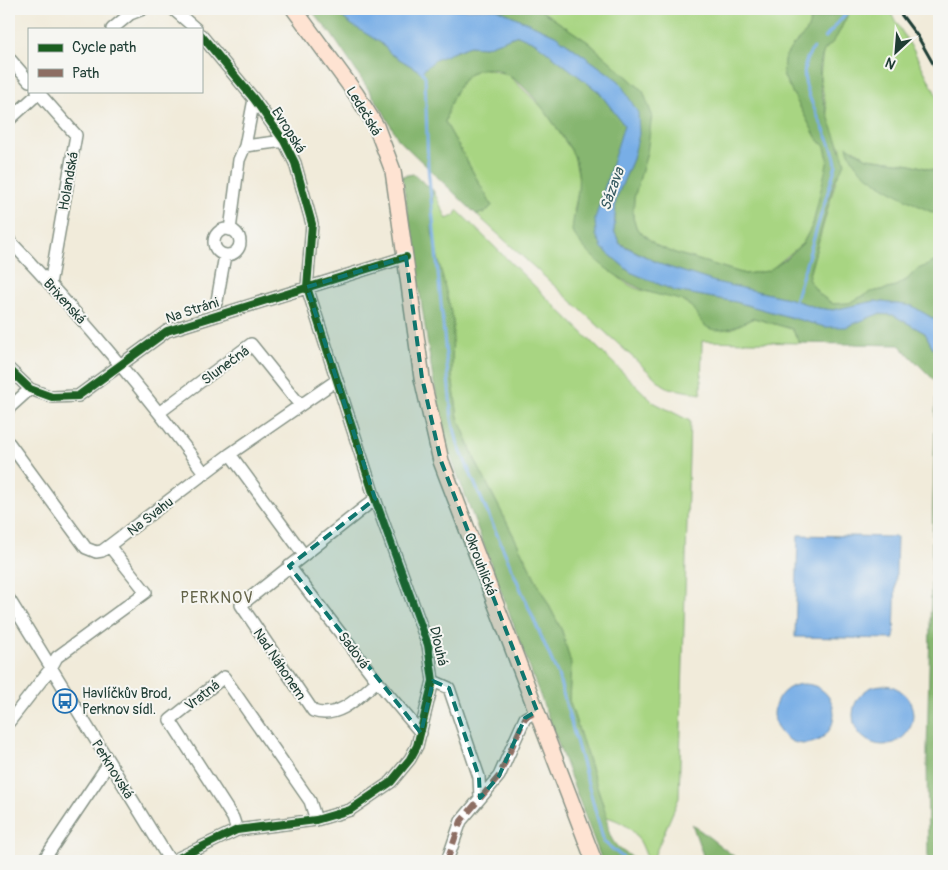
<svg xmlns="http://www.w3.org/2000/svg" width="948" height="870" font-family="Pangolin,sans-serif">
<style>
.green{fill:#a8d582;stroke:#64895b}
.forest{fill:#86b670;stroke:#527a52}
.water{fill:#78aee6;stroke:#4c768d}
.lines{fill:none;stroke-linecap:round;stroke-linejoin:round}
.stream{stroke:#78aee6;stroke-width:3}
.street-casing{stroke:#889487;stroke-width:14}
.secondary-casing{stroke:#889487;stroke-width:18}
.street{stroke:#fff;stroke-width:11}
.secondary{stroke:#fee3d2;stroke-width:15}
.rail{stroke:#1f3d34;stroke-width:3}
.quiet{stroke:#8d6e63;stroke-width:6;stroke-dasharray:12 6;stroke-linecap:butt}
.cycleway-casing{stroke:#f6f6f2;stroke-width:11}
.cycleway{stroke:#1b5e20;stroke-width:8}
.marked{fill:#0f766e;fill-opacity:0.2;stroke:#0f766e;stroke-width:4;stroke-dasharray:10 6;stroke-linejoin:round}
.labels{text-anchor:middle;stroke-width:4;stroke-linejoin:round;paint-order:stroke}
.street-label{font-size:14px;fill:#1f3d34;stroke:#f6f6f2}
.poi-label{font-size:14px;fill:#1f3d34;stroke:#f6f6f2;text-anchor:start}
.water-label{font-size:15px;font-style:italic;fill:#355960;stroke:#f6f6f2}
.quarter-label{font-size:16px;letter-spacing:1px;fill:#646449;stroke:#f6f6f2}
</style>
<rect width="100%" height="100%" fill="#f6f6f2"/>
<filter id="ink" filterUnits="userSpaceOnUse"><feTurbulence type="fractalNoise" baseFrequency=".02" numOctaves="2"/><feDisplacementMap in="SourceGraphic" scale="10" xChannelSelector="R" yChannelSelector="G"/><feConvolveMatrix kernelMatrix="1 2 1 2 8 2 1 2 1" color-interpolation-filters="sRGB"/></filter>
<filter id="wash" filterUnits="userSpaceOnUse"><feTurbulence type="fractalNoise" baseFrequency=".0096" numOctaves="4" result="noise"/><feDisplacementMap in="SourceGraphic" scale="20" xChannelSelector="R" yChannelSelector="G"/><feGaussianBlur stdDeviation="1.12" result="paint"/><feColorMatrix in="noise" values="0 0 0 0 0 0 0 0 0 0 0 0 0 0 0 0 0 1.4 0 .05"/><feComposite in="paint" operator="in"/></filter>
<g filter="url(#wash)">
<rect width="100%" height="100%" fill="#f1ebda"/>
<path class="green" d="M539,9H841L836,14L811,20L806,33L792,46L783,75L816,137L825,147L828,159L826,174L813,224L803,243L769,271L745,274L672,252L657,246L637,229L633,218L634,198L647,153L643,91L588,42Z
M851,9H888L914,51L939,100V172L911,164L867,158L854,149L863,172L924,208L939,215V260L916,270L908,279L892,288L871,292L849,303L833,304L819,294L808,279L838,173L841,148L831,128L820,78L821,67L823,52L833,42Z
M481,68L507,74L544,109L574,155L580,183L574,211C591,239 604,274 635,288C657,297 689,294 699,318L731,329L754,318L792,329L800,343L702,341L701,394L669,388L662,384L476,214L484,213L492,206L445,122C450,99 457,78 481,68Z
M433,190L447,219L455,215L457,210L653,402L690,421L679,798L652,861H648C640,837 633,825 607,817L569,700L571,664L562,631L475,460L458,417L452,376L453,321L431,232Z"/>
<path class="forest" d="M310,9H332L352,25L381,43L391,54L421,72L434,60L469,46L485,47L518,35L536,43L599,92L624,125L609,178L602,248L630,272L675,291L736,302L825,327L856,322L878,314L893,315L925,333L939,360V861H928L927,751L936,382L899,345L800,343L792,329L754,318C740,324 726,333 711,329C698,325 698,309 685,302C674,297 663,297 652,293C622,283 588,259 572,231C574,206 584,181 574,156C570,146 561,136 556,127C520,71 467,32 445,122L492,206L484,213L476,214L398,139L383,111L332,35Z
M497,9H539L588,42L643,91L652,115L647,153L634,198L633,218L637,229L657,246L672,252L745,274L768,271L787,258L803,243L813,224L828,159L825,147L816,137L783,75L784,59L792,46L806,33L811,20L836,14L841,9H851C844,19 841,33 832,43C830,46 826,47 824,51C809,83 836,132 845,163L834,182L808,279L819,294L833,304L849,303L871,292L892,288L908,279L916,270L939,260V322L912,306L875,301L833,310L818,308L788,298L715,282L662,265L620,243L614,231L616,199L633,159L619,81L555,35Z
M847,146L867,158L911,164L939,172V215C922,209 877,184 863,172C855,166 849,155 847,146Z
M413,174L433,190L432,232L453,321L452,376L458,417L475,460L562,631L571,664L569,700L607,817C608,843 618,850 640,861H602L449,452L433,379L402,176Z
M692,824L740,861H705Z"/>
<path class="water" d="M332,9H380L385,11L497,9L555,35L619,81L638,113L639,134L633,159L616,199L614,231L620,244L662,265L715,282L788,298L818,308L833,310L875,301L912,306L939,322V360L925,333L893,315L878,314L846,327H825L736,302L675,291L630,272L602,248L596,235L595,219L624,125L599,92L536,43L518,35L485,47L469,46L435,60L421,72L391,54L381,43L352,25Z
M798,535L897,537L894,639L795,637Z
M774 714a30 30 0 1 1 60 0a30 30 0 1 1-60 0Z
M853 715a30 30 0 1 1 60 0a30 30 0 1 1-60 0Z"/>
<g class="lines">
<path class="stream" d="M825,38L850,9
M420,69L425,76L428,167L452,419L458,445L558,675L604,842L627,861
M794,304L836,165C833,131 784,78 814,48"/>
</g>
</g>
<g filter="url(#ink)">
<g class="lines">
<g class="street-casing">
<path id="street" d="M173,9L196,29
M112,29L130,14L143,9
M9,58L29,81
M37,91L76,135L50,284
M9,120L41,91
M245,146L284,141
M214 242a13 13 0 1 1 26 0a13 13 0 1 1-26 0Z
M230,230L239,160L245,146L254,99
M9,240C79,314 145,391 205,474
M217,301L225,255
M9,369L30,389L52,397L78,396L167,331L406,257
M9,408L30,389
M160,412L251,344L300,405
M9,443L86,548L96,552L102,551L230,454L337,380
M230,454L304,555
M375,499L241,605L313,711C338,720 359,697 377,681
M289,566L377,681L421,733
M9,599L170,861
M433,681L449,688L479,777L480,798
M9,722L51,668L57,657L146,592L110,547
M237,830L233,818L170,720L224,677L310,801L316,820
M43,861L109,763
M172,861L237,830L316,820L350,810L391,782L410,759L417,746L433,681L428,645L375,499L307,287L312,224L295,163L284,141L254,99L201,35
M447,861L461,821L499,776L525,718L537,711"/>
</g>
<g class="secondary-casing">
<path id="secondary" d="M294,9L356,94L376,126L393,171L422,378L441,461L594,861"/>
</g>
<use href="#street" class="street"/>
<use href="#secondary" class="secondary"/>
<path class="rail" d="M897,9L918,37L939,74"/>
<path class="quiet" d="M447,861L461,821L499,776L525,718L537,711"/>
<g class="cycleway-casing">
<path id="cycleway" d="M9,369L30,389L52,397L78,396L167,331L406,257
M172,861L237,830L316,820L350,810L391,782L410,759L417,746L433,681L428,645L375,499L307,287L312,224L295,163L284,141L254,99L201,35"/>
</g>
<use href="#cycleway" class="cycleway"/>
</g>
</g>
<path class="marked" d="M406,257L422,378L441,461L537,711L525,718L499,776L480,798L479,777L449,688L433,681L421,733L289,566L375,499L307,287Z"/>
<defs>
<g id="bus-ring" transform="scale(1.25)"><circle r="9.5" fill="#f6f6f2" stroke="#1f6fb2" stroke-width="1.5"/><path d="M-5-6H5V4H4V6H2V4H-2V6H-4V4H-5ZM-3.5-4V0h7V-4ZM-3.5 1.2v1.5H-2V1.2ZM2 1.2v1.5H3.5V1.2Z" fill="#1f6fb2"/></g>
</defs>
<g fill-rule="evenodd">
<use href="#bus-ring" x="65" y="701"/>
</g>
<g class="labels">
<g class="street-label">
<text transform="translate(364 111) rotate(59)" y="5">Ledečská</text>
<text transform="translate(289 130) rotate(58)" y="5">Evropská</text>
<text transform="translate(68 181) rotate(-80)" y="5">Holandská</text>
<text transform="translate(65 301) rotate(48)" y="5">Brixenská</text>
<text transform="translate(192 310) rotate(-18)" y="5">Na Stráni</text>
<text transform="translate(225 365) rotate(-36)" y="5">Slunečná</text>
<text transform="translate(150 516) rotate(-38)" y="5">Na Svahu</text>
<text transform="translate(481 564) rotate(69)" y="5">Okrouhlická</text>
<text transform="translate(439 646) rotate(77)" y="5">Dlouhá</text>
<text transform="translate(354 650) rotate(53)" y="5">Sadová</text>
<text transform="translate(280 664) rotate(56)" y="5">Nad Náhonem</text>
<text transform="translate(202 695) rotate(-38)" y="5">Vratná</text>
<text transform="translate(113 769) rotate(58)" y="5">Perknovská</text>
</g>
<g class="poi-label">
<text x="82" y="698">Havlíčkův Brod,<tspan x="82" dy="16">Perknov sídl.</tspan></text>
</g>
<g class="water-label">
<text transform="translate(612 189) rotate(-70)" y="5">Sázava</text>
</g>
<g class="quarter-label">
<text x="217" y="603">PERKNOV</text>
</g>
</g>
<rect width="948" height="870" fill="none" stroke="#f6f6f2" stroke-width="30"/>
<rect x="28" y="28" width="175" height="65" fill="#f6f6f2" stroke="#a0aca6"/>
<rect x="38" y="44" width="25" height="8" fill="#1b5e20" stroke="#a0aca6"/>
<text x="72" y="52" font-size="15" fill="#1f3d34">Cycle path</text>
<rect x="38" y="69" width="25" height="8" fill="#8d6e63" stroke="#a0aca6"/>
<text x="72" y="78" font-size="15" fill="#1f3d34">Path</text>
<g transform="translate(896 52) rotate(206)" stroke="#f6f6f2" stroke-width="4" paint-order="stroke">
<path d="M0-4L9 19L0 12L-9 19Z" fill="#1f3d34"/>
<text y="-8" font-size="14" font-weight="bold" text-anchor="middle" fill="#1f3d34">N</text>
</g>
</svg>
